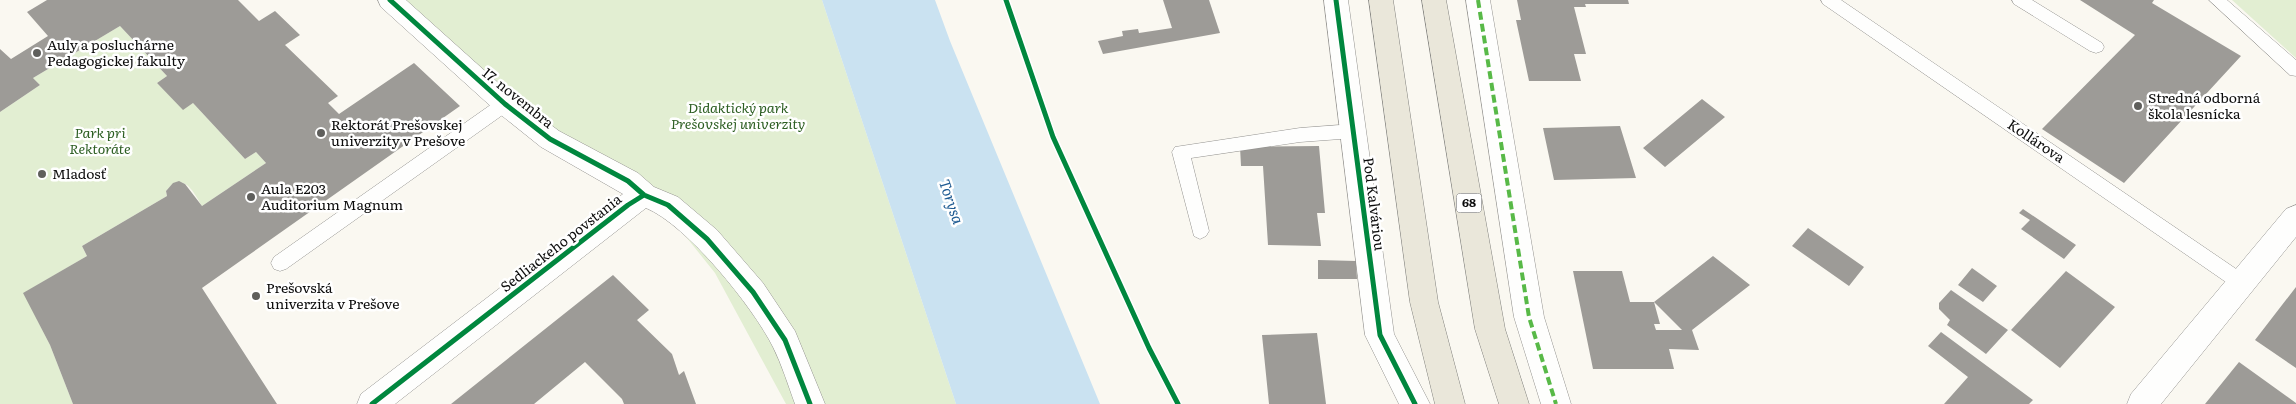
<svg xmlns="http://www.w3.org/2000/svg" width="2296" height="404" font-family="Literata,serif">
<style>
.green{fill:#e2eed2}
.water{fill:#cae2f1}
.building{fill:#9d9b97}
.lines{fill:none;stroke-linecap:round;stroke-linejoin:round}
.lane-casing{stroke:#93928f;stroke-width:1}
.street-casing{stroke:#93928f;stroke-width:1}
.primary-casing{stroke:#80807c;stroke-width:1}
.lane{fill:#fefefd;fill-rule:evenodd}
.street{fill:#fefefd;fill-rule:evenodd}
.primary{fill:#eae7da;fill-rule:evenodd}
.quiet{stroke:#58b947;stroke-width:4;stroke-dasharray:8 4;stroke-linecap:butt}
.cycleway-casing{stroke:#fff;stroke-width:8}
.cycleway{stroke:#00873e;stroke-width:5}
.poi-dot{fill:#5f5f5c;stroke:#fff;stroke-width:2}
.labels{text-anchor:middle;stroke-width:5;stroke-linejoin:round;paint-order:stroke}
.shield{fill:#fff;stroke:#555;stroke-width:1}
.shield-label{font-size:12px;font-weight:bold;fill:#0c0c0c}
.poi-label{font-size:14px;fill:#0c0c0c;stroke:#fff;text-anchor:start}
.street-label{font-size:14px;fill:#0c0c0c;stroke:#fff}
.park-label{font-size:14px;font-style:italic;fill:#2c5e22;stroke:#fff}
.water-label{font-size:15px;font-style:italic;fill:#205c93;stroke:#fff}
</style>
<rect width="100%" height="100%" fill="#faf8f1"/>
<path class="green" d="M386,0H822L956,404H786L715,273L647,188L589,169Z
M2232,0H2296V58Z
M120,26L167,76L157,83L183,109L193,103L245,159L256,152L266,163L202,206C194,192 182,169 166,191L167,196L82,246L87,256L24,293L50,345L73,404H0V112L40,85L33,78Z"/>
<path class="water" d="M822,0H935L950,41L1100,404H956Z"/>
<path class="building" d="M47,0H238L259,21L275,11L300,35L285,45L338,96L328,103L339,114L414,63L460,106L202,288L277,404H73L50,345L23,293L87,256L82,246L167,196L166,191L173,183L179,181L185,184L202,206L266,163L256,152L245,159L193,103L183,110L157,83L167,76L120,26L33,78L40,85L0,112V49L11,59L48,36L27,12Z
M1163,0H1209L1220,33L1103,54L1098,41L1123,36L1122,31L1138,29L1139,33L1172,28Z
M1517,0H1628L1629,4H1585L1586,7H1574L1586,54H1574L1581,81H1529L1516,20H1521Z
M2080,0H2154L2152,3L2241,56L2124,183L2042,129L2135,35Z
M1702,99L1725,117L1665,167L1643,148Z
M1620,126L1636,178L1554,180L1543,128Z
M1319,146L1325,213H1317L1321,246L1268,245L1263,166H1241L1240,147Z
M2023,209L2076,245L2064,259L2021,229L2030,220L2019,213Z
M1808,228L1864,267L1849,286L1792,246Z
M1713,256L1750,285L1692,330L1699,350L1669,349L1674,369H1593L1573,271H1622L1630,302H1654L1660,324H1654L1656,330H1682L1654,302Z
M1318,260L1356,261L1357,279H1318Z
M1972,268L1997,286L1983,302L1958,285Z
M2066,271L2115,307L2060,368L2011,330Z
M613,275L649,310L637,320L672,354L679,375L684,371L696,404H624L622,399L585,362L534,404H451Z
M2296,287V368L2255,340Z
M1951,290L2008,330L1986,354L1947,325L1950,320L1939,309V303Z
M1941,332L2033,400L2029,404H1944L1968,377L1928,346Z
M1317,333L1326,404H1269L1262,335Z
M2239,362L2296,403V404H2205Z"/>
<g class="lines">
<g class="lane-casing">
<path id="lane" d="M1821,0H1841L2248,277L2251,283L2248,289L2242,291L2236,289L1823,4Z
M2012,0H2032L2102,43L2104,47L2102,51L2096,53L2090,51L2014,4Z
M2209,0H2227L2296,60V76L2290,75Z
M505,97L511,99L513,104L511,109L286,269L280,271L274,269L271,263L274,257L499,99Z
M1354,124L1360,126L1362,131L1360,136L1354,138L1300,142L1191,158L1209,231L1206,236L1200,239L1194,236L1172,152L1175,147L1300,128Z"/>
</g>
<g class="street-casing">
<path id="street" d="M378,0H406L514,97L559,131L638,173L654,187L678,197L717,230L763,283L795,331L825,404H795C788,385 782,365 773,347C753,307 687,225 646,208L395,404H357L361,394L623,194L541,147L496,111L381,7Z
M1324,0H1348L1394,334L1430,404H1399L1365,335Z
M1466,0H1490L1544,317L1571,404H1541L1514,317Z
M2296,205V237L2161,404H2127L2131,394L2286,209Z"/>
</g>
<g class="primary-casing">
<path id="primary" d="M1369,0H1393L1438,302L1465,404H1435L1410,302Z
M1422,0H1446L1505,329L1529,404H1499L1475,329Z"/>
</g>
<use href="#lane" class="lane"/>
<use href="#street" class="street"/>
<use href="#primary" class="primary"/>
<path class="quiet" d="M1478,0L1529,317L1556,404"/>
<g class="cycleway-casing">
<path id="cycleway" d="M390,0L505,104L550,139L628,181L644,195L668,205L707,239L753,292L785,340L810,404
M1006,0L1053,137L1149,348L1178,404
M1336,0L1380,335L1415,404
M372,404L628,205L644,195"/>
</g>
<use href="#cycleway" class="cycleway"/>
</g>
<g class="poi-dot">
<circle cx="37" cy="53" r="5"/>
<circle cx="2138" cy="106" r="5"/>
<circle cx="321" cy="133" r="5"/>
<circle cx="42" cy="174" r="5"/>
<circle cx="251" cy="197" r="5"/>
<circle cx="256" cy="296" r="5"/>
</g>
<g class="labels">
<rect class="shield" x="1456.5" y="193.5" width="25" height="19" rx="4"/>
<g class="shield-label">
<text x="1469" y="207">68</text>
</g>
<g class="poi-label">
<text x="47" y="50">Auly a posluchárne<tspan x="47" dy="16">Pedagogickej fakulty</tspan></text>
<text x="2148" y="103">Stredná odborná<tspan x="2148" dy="16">škola lesnícka</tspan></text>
<text x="331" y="130">Rektorát Prešovskej<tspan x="331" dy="16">univerzity v Prešove</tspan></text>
<text x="52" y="179">Mladosť</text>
<text x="261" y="194">Aula E203<tspan x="261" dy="16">Auditorium Magnum</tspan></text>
<text x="266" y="293">Prešovská<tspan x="266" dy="16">univerzita v Prešove</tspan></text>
</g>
<g class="street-label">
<text transform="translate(518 98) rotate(39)" y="5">17. novembra</text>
<text transform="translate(2036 141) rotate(34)" y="5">Kollárova</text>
<text transform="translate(1374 204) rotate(83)" y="5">Pod Kalváriou</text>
<text transform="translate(561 243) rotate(-38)" y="5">Sedliackeho povstania</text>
</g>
<g class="park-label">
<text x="738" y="113">Didaktický park<tspan x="738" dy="16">Prešovskej univerzity</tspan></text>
<text x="100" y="138">Park pri<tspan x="100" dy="16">Rektoráte</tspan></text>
</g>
<g class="water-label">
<text transform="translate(951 202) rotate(71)" y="5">Torysa</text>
</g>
</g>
</svg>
